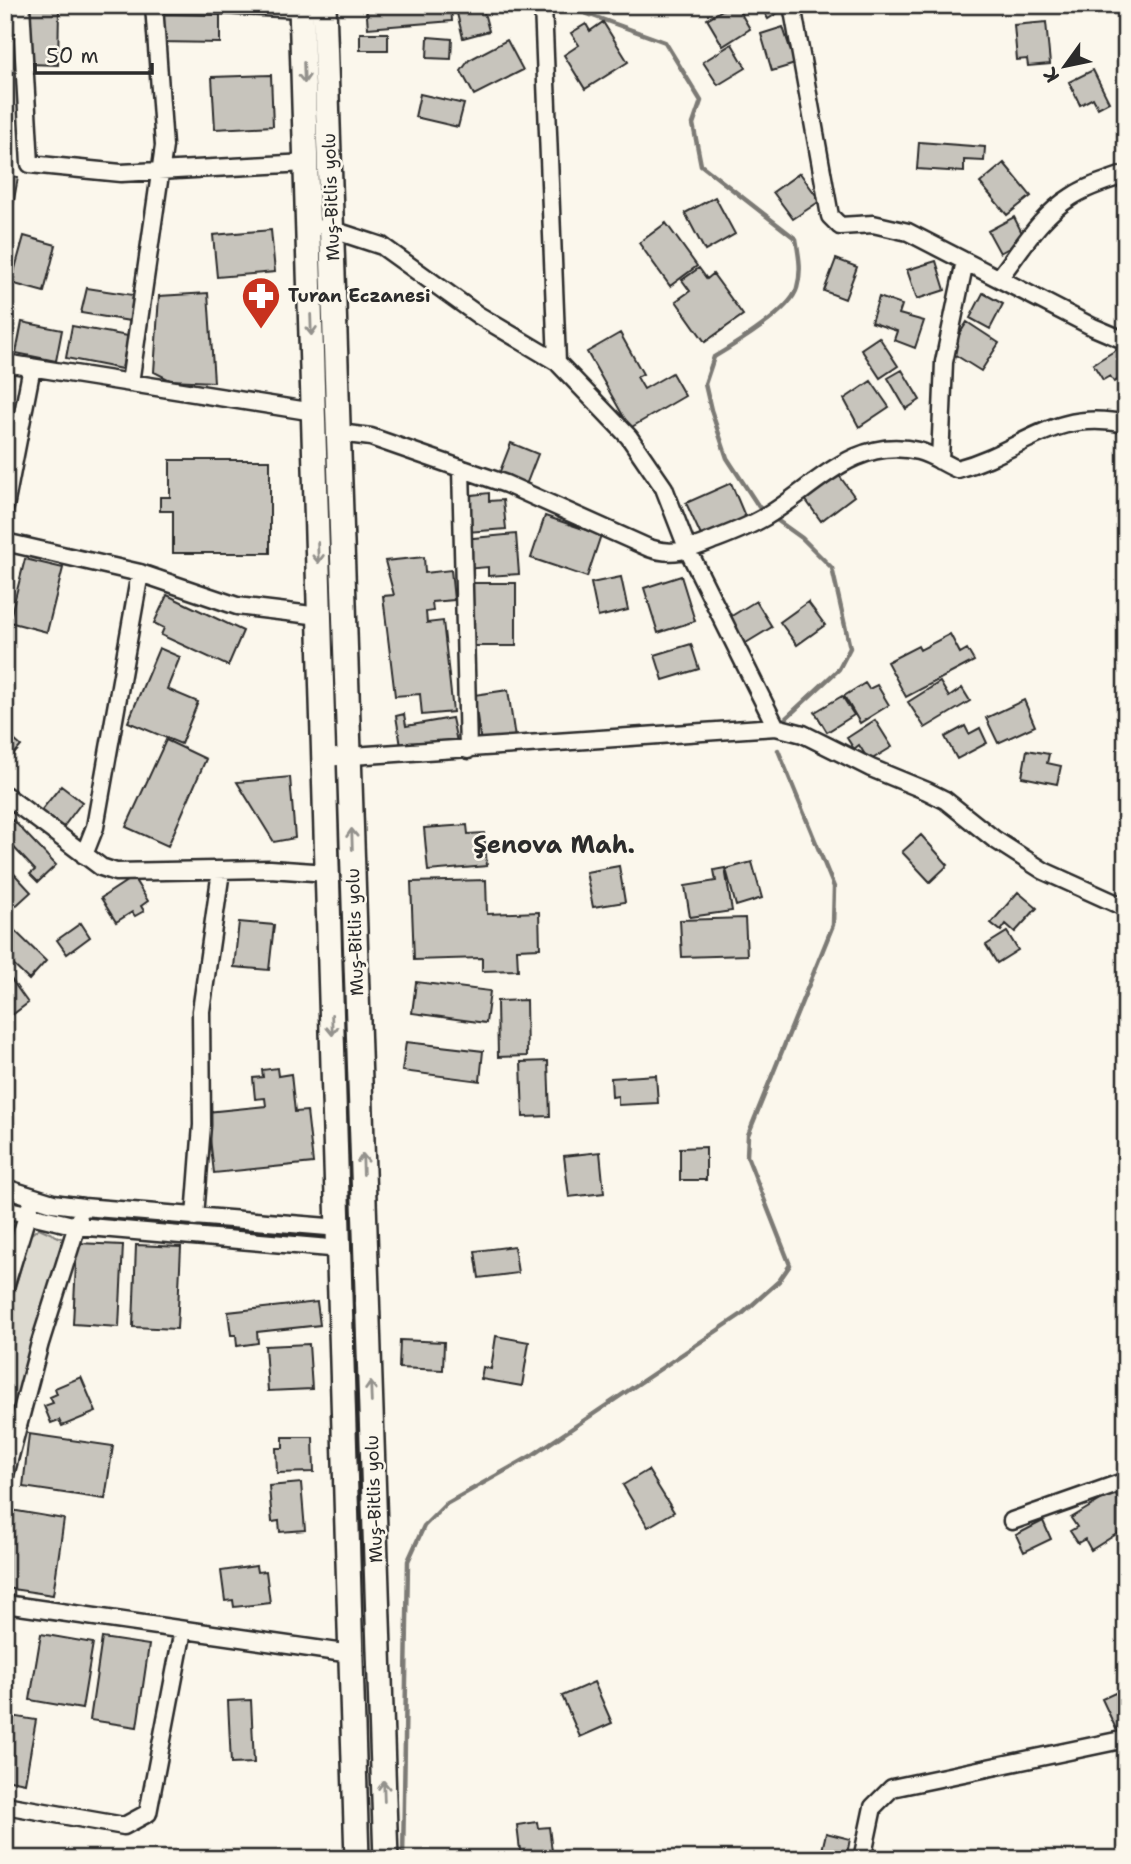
<svg xmlns="http://www.w3.org/2000/svg" width="1131" height="1864" font-family="'Shantell Sans',sans-serif">
<style>
.green{fill:#dddad0;stroke:#84827e;stroke-width:2}
.lines{fill:none;stroke-linecap:round;stroke-linejoin:round}
.stream{stroke:#7b7a75;stroke-width:4.5}
.building{fill:#c7c4bc;stroke:#2b2b2b;stroke-width:2}
.minor-casing{stroke:#2b2b2b;stroke-width:21}
.highway-casing{stroke:#2b2b2b;stroke-width:28}
.minor{stroke:#fbf7ec;stroke-width:16}
.highway{stroke:#fbf7ec;stroke-width:23}
.oneway{stroke:#93918c}
.labels{text-anchor:middle;stroke-width:5;stroke-linejoin:round;paint-order:stroke}
.street-label{font-size:18px;fill:#2b2b2b;stroke:#fbf7ec}
.poi-label{font-size:18px;font-weight:bold;fill:#2b2b2b;stroke:#fbf7ec;text-anchor:start}
.district-label{font-size:24px;font-weight:bold;fill:#2b2b2b;stroke:#fbf7ec}
</style>
<rect width="100%" height="100%" fill="#fbf7ec"/>
<filter id="ink" filterUnits="userSpaceOnUse"><feTurbulence type="fractalNoise" baseFrequency=".0143" numOctaves="2"/><feDisplacementMap in="SourceGraphic" scale="14" xChannelSelector="R" yChannelSelector="G"/><feConvolveMatrix kernelMatrix="1 2 1 2 8 2 1 2 1" color-interpolation-filters="sRGB"/></filter>
<g filter="url(#ink)">
<path class="green" d="M39,1228L63,1239L5,1442V1323L30,1235Z"/>
<g class="lines">
<path class="stream" d="M582,12L665,42L701,101L693,124L701,165L796,239C799,256 802,271 797,288C791,311 734,345 714,357L705,384L711,410L727,458L759,507L767,513
M774,518L802,538L832,568L850,648L839,669L784,720
M403,1859L408,1561L424,1526L446,1504L531,1456L742,1314L779,1281L790,1265L747,1156L748,1135L833,925L834,887L778,750"/>
</g>
<path class="building" d="M366,5H451L452,21L368,28Z
M455,5H482L489,31L463,38Z
M731,5H736L750,29L723,46L707,19Z
M760,5H782L784,9L768,19Z
M29,7L59,8L58,65L28,64Z
M159,14L220,15V43L159,42Z
M603,22L628,62L585,89L564,55L579,45L571,33L586,24L590,31Z
M1046,22L1050,64L1028,66L1027,59L1017,60L1014,25Z
M783,27L795,64L772,71L761,34Z
M360,33H388V50H360Z
M428,37L452,39L451,59L427,58Z
M507,40L523,70L474,95L461,71L469,60Z
M732,44L746,68L718,85L703,62Z
M1093,70L1109,102L1098,108L1093,98L1080,105L1069,82Z
M271,75L273,126L215,129L212,77Z
M420,94L464,104L458,127L415,117Z
M919,142L985,147L984,161L964,160V172L917,169Z
M1004,163L1031,196L1007,215L980,183Z
M800,173L820,201L793,219L773,192Z
M5,175L18,177L9,228L5,227Z
M715,197L735,234L705,251L685,213Z
M1014,217L1025,239L1000,253L988,231Z
M666,223L697,266L670,286L639,243Z
M271,230L275,272L217,277L213,235Z
M24,236L56,245L44,292L11,283Z
M836,259L857,267L845,299L824,291Z
M936,261L945,290L917,299L907,270Z
M699,268L707,279L713,274L743,315L705,342L676,301L690,291L682,280Z
M87,288L133,295L130,321L81,313Z
M208,293L214,382L170,380L154,372L159,296Z
M983,293L1003,304L990,329L970,318Z
M879,297L902,305L899,314L924,321L915,348L894,340L897,331L871,322Z
M22,322L62,330L56,361L16,353Z
M967,322L999,343L981,371L949,351Z
M72,326L128,336L122,369L66,358Z
M620,333L643,374L637,377L644,389L672,373L685,396L630,428L587,352Z
M879,337L898,366L880,378L861,349Z
M1121,347L1126,355V366L1121,369L1125,375L1114,382L1110,376L1103,380L1093,364Z
M902,370L920,400L906,409L888,378Z
M5,373L13,375L6,419H5Z
M871,381L889,407L859,427L844,399Z
M511,443L538,454L526,485L499,474Z
M170,460H270V553H173V511H160V497H170Z
M838,474L854,496L821,521L805,499Z
M731,483L747,521L703,540L686,503Z
M489,493V501L503,500L506,529L467,532L463,496Z
M545,516L601,535L587,577L531,558Z
M516,534L519,574L488,576V567L465,569L463,539Z
M424,557L425,573L451,570L454,600L432,602L433,611L426,612L427,623L443,621L453,712L422,715L420,694L395,696L383,596L394,595L385,561Z
M25,559L63,568L47,632L9,622Z
M681,576L695,621L658,633L644,588Z
M621,577L628,610L598,617L591,583Z
M466,583H516V646H466Z
M167,595L243,631L228,666L161,635L164,628L154,623Z
M756,601L772,627L741,646L725,620Z
M808,602L825,625L797,645L780,622Z
M950,634L960,653L967,649L974,661L906,697L887,662L918,646L920,650Z
M691,644L699,669L663,680L655,655Z
M159,648L180,657L167,689L198,702L181,744L128,722Z
M940,682L949,697L962,688L970,701L925,728L908,702Z
M865,683L869,689L877,685L889,705L860,723L844,696Z
M508,690L515,738L481,743L474,695Z
M842,696L854,715L827,732L815,712Z
M1024,700L1035,726L998,743L986,718Z
M404,714L406,726L452,718L457,742L402,752L396,716Z
M875,720L892,747L869,761L859,745L854,749L847,738Z
M965,726L969,734L980,728L987,743L957,759L945,737Z
M5,732L21,746L8,761L5,759Z
M166,740L206,759L168,846L126,827Z
M1027,750L1049,754L1047,763L1061,766L1057,784L1022,777Z
M290,777L295,838L274,842L237,782Z
M61,786L82,802L61,830L39,813Z
M13,820L56,865L38,882L30,874L35,870L5,838V828Z
M467,825L468,834L484,833L487,866L428,871L424,828Z
M921,835L948,865L930,882L902,852Z
M752,862L762,898L736,906L726,869Z
M5,864L31,892L8,913L5,911Z
M619,866L625,902L593,907L586,872Z
M725,868L732,911L690,917L685,886L716,881L714,870Z
M133,877L148,901L141,906L144,911L135,916L132,912L116,922L101,898Z
M486,880L487,914L539,912L540,948L517,949L518,970L482,971V958L414,960L411,882Z
M1018,892L1037,908L1015,932L1006,924L1001,931L991,923Z
M745,918L747,955L682,957L680,920Z
M239,922L274,925L269,970L234,967Z
M81,923L90,937L67,954L57,940Z
M11,927L46,961L29,980L5,957V933Z
M1007,932L1018,950L997,963L986,945Z
M11,979L28,1003L12,1015L5,1006V983Z
M416,982L490,991L486,1023L412,1013Z
M526,1000L527,1056L498,1057L497,1001Z
M406,1042L483,1051L480,1081L402,1071Z
M548,1061L550,1116L523,1117L521,1062Z
M277,1068L278,1076L291,1074L295,1112L307,1111L313,1163L214,1173L207,1112L266,1106L265,1098L255,1099L253,1078L263,1077L262,1070Z
M656,1075L658,1103L618,1105V1096L612,1097L611,1078Z
M706,1147V1180H680V1148Z
M600,1152L604,1193L569,1197L564,1156Z
M77,1243L123,1245L119,1327L73,1324Z
M136,1245L181,1247L177,1329L133,1327Z
M514,1246L518,1273L479,1278L475,1251Z
M317,1302L320,1325L257,1332L258,1343L237,1346L236,1335H231L228,1312Z
M496,1336L529,1342L522,1386L481,1379L483,1367L491,1369Z
M400,1340L444,1342L443,1370L399,1368Z
M309,1344L312,1389L268,1391L265,1346Z
M81,1377L96,1412L62,1426L59,1420L51,1423L44,1406L53,1403L50,1397L57,1394L55,1388Z
M29,1434L113,1446L105,1499L23,1487Z
M283,1437H313L314,1472L277,1473L276,1448H283Z
M648,1470L674,1512L648,1527L623,1485Z
M301,1483L305,1530L280,1532L279,1521L272,1522L269,1486Z
M1114,1492L1126,1511V1528L1091,1550L1085,1539L1078,1543L1070,1531L1077,1527L1071,1518Z
M11,1510L64,1519L53,1595L5,1588V1549Z
M1043,1521L1051,1539L1024,1552L1016,1535Z
M256,1566L257,1572L266,1571L270,1603L234,1607L233,1600L225,1601L221,1571Z
M41,1634L93,1643L82,1709L30,1700Z
M102,1638L149,1645L137,1727L90,1720Z
M594,1682L612,1723L580,1737L562,1696Z
M1126,1688V1725L1116,1729L1102,1699Z
M251,1700L254,1763L231,1764L228,1701Z
M5,1715L36,1720L25,1783L5,1779Z
M537,1822L538,1828L549,1827L553,1859H521L517,1825Z
M826,1833L850,1839L846,1859H820Z"/>
<g class="lines">
<g class="minor-casing">
<path id="minor" d="M21,5L30,164L121,173L306,163
M221,5L302,9
M543,5L557,362
M792,5L830,216L840,226L873,224L908,232L1093,327L1126,341
M324,227L382,246L478,315L557,362L629,437L664,488L688,550L776,727L803,734L871,768L927,791L945,800L994,839L1044,871L1126,908
M999,278C1021,250 1040,216 1071,197C1087,186 1107,181 1126,174
M5,363L314,412
M130,383L164,146L154,5
M339,433L371,437L506,484L649,548C672,556 689,550 711,541C729,534 748,527 765,517C813,489 855,435 918,451C931,454 945,464 957,469C1022,452 1052,408 1126,424
M940,461L944,362L965,261
M461,468L468,750
M5,507L32,367
M5,542L140,573L237,606L320,616
M323,758L776,727
M5,795L101,867L116,872L270,869L328,873
M84,855L95,827L140,573
M5,1188L53,1203L83,1207L340,1228
M5,1209L77,1226L341,1249
M195,1217L202,1125L201,1011L221,871
M5,1287L30,1206
M5,1475L40,1343L79,1219
M1012,1521L1126,1481
M5,1604L351,1654
M5,1805L124,1826L148,1813L183,1630
M862,1859L873,1807L892,1788L1126,1739"/>
</g>
<g class="highway-casing">
<path id="highway" d="M301,5L357,1859
M324,5L386,1859"/>
</g>
<use href="#minor" class="minor"/>
<use href="#highway" class="highway"/>
</g>
<defs><path id="oneway-shaft" d="M-6 0H5M1.5-3L5.5 0L1.5 3" fill="none" stroke-width="1.6" stroke-linecap="round" stroke-linejoin="round" transform="scale(1.75)"/></defs>
<g class="oneway">
<use href="#oneway-shaft" transform="translate(304 73) rotate(88)"/>
<use href="#oneway-shaft" transform="translate(311 325) rotate(88)"/>
<use href="#oneway-shaft" transform="translate(318 553) rotate(88)"/>
<use href="#oneway-shaft" transform="translate(352 839) rotate(-92)"/>
<use href="#oneway-shaft" transform="translate(332 1025) rotate(88)"/>
<use href="#oneway-shaft" transform="translate(363 1164) rotate(-92)"/>
<use href="#oneway-shaft" transform="translate(371 1392) rotate(-92)"/>
<use href="#oneway-shaft" transform="translate(384 1791) rotate(-92)"/>
</g>
</g>
<defs>
<g id="pharmacy-pin" transform="scale(2.0125)"><path d="M0 17L-7.5 6A9.5 9.5 0 1 1 7.5 6Z" fill="#c8321e" stroke="#fbf7ec"/><path d="M-2-6h4v4h4v4h-4v4h-4v-4h-4v-4h4Z" fill="#fff"/></g>
</defs>
<g fill-rule="evenodd">
<use href="#pharmacy-pin" x="261" y="296"/>
</g>
<g class="labels">
<g class="street-label">
<text transform="translate(331 197) rotate(-92)" y="6">Muş-Bitlis yolu</text>
<text transform="translate(355 932) rotate(-92)" y="6">Muş-Bitlis yolu</text>
<text transform="translate(374 1499) rotate(-92)" y="6">Muş-Bitlis yolu</text>
</g>
<g class="poi-label">
<text x="288" y="302">Turan Eczanesi</text>
</g>
<g class="district-label">
<text x="554" y="853">Şenova Mah.</text>
</g>
</g>
<rect width="1131" height="1864" fill="none" stroke="#fbf7ec" stroke-width="28"/>
<rect x="14" y="14" width="1103" height="1836" fill="none" stroke="#2b2b2b" stroke-width="2.5" filter="url(#ink)"/>
<g transform="translate(1065 66) rotate(237)" stroke="#fbf7ec" stroke-width="5" paint-order="stroke">
<path d="M0-5L12 26L0 18L-12 26Z" fill="#2b2b2b"/>
<text y="-10" font-size="19" font-weight="bold" text-anchor="middle" fill="#2b2b2b">K</text>
</g>
<path d="M35 63v10h117v-10" fill="none" stroke="#2b2b2b" stroke-width="3.5"/>
<text x="46" y="63" font-size="21" fill="#2b2b2b" stroke="#fbf7ec" stroke-width="5" paint-order="stroke">50 m</text>
</svg>
